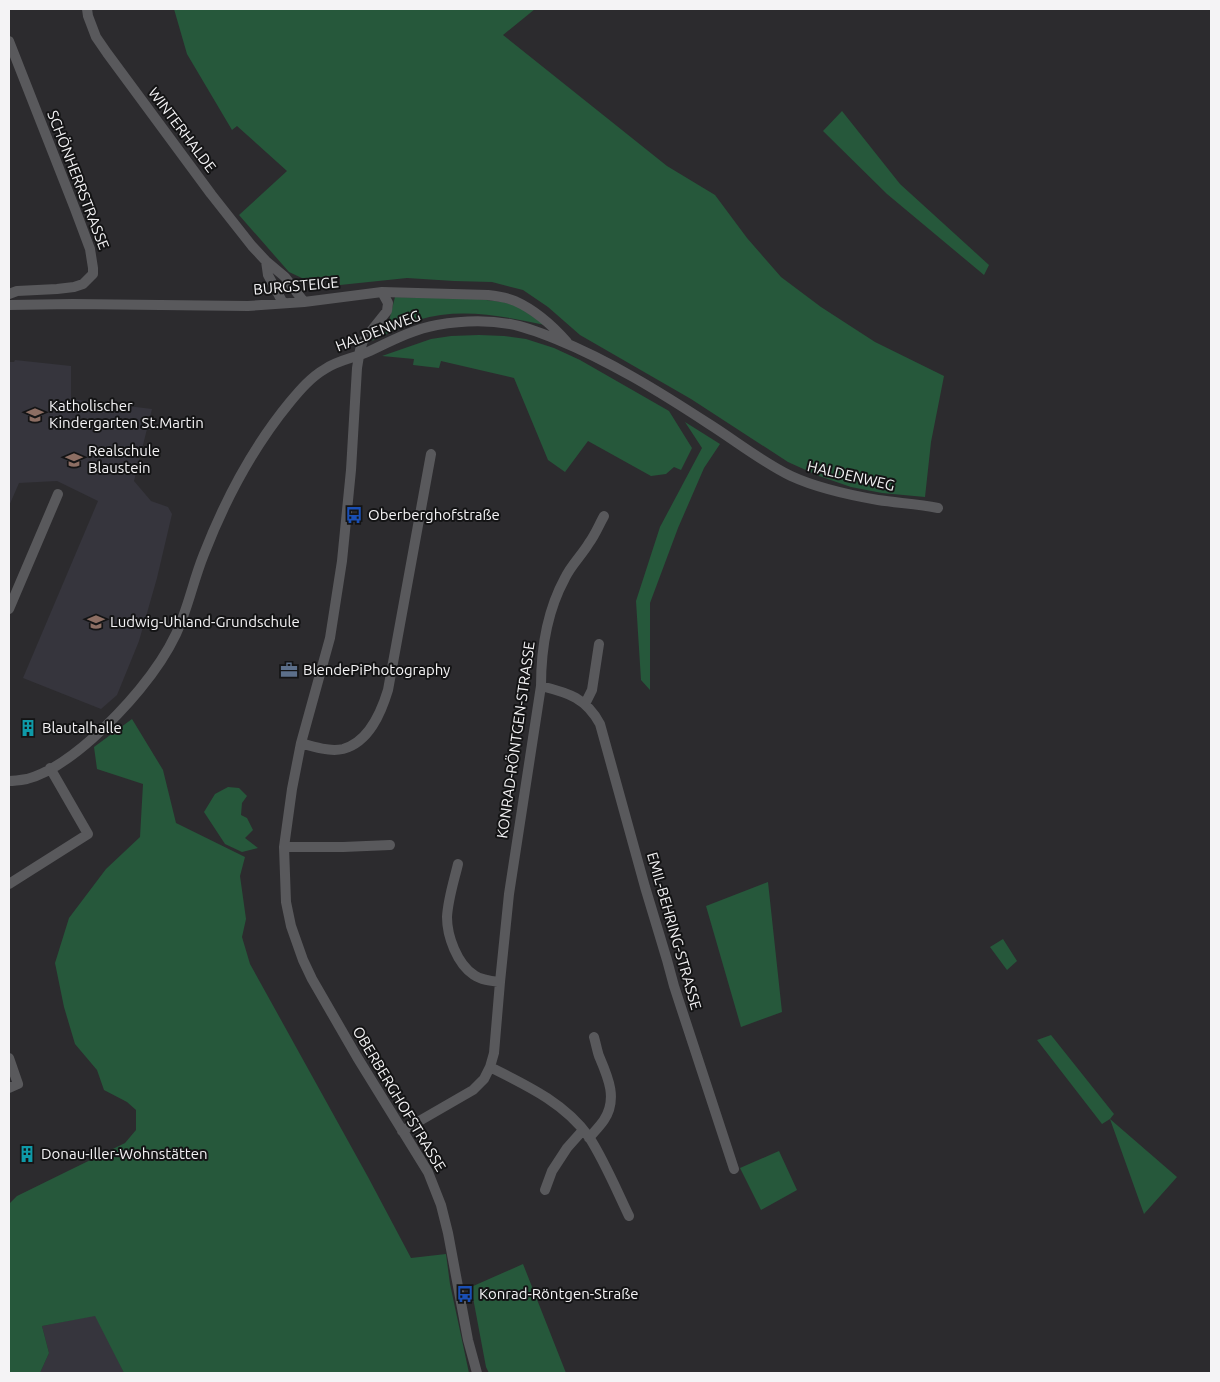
<svg xmlns="http://www.w3.org/2000/svg" width="1220" height="1382" font-family="Ubuntu,sans-serif">
<style>
.built{fill:#36353d}
.green{fill:#26583b}
.lines{fill:none;stroke-linecap:round;stroke-linejoin:round}
.street{stroke:#59595c;stroke-width:10}
.labels{text-anchor:middle;stroke-width:4;stroke-linejoin:round;paint-order:stroke}
.street-label{font-size:15px;fill:#f4f3f5;stroke:#141415}
.poi-label{font-size:15px;fill:#f4f3f5;stroke:#141415;text-anchor:start}
</style>
<rect width="100%" height="100%" fill="#2c2b2e"/>
<path class="built" d="M15,360L71,366V399L152,409L134,481L151,501L168,507L172,514L157,578L139,641L117,695L101,709L23,678L98,501L57,481L19,483L9,506V362H14Z
M96,1315L124,1373H40L49,1353L42,1326Z"/>
<path class="green" d="M174,9H535L503,35L667,166L715,195L747,238L781,277L821,307L875,342L944,376L931,442L925,497L882,493L851,487L819,476L788,462L691,399L580,335L548,307L523,290L492,282L454,281L407,278L340,285V277H319V286L289,272L239,215L287,171L237,126L232,130L187,54Z
M842,111L900,184L989,265L984,275L887,194L823,131Z
M395,297L478,299L503,302L517,306L545,325C503,316 460,307 418,320C402,325 387,334 372,341L389,321Z
M479,335L504,336L526,339L554,348L580,360L669,411L692,448L681,470L674,467L666,474L651,476L588,441L565,472L548,460L514,378L441,361L439,368L413,365L414,359L382,356L431,339L451,336Z
M685,422L720,444L704,468L678,528L650,603V690L641,680L636,601L660,527L702,448Z
M132,719L163,770L176,823L245,857L240,876L246,919L242,937L250,964L368,1177L411,1258L446,1254L450,1284L469,1373H124L95,1316L42,1326L49,1353L40,1373H9V1204L17,1196L125,1143L136,1130V1110L127,1102L104,1090L97,1070L75,1044L64,1007L55,963L69,918L106,869L140,837L143,784L97,769L94,747Z
M228,787L239,788L247,796L242,803L241,815L247,818L253,830L245,838L258,848L242,852L225,844L204,812L215,794Z
M768,882L782,1012L741,1027L706,906Z
M1003,939L1017,961L1007,970L990,947Z
M1051,1035L1114,1114L1110,1119L1177,1177L1144,1214L1110,1119L1102,1124L1037,1040Z
M779,1151L797,1190L761,1210L740,1168Z
M523,1264L566,1373H489L486,1367L471,1287Z"/>
<g class="lines">
<path class="street" d="M87,9L88,16L96,37L107,53L211,194L252,246L266,261L285,277L304,302
M9,41L75,209L90,249L93,268V274L83,284L74,287L57,289L17,291L9,294
M266,261L268,275L283,303
M382,292L388,303L387,311L363,341L360,350L357,368L351,470L342,561L330,638L301,743L292,789L284,847L286,902L291,926L303,960L312,979L357,1057L428,1172L441,1205L448,1233L468,1340L477,1373
M9,305L73,304L248,306L304,302L382,292L488,295C497,296 506,297 515,301C535,310 553,326 567,342
M9,609L58,494
M541,686C569,693 586,698 600,724L645,887L667,960L674,986L734,1169
M585,704L592,690L599,644
M301,743C314,747 330,752 343,749C369,742 381,713 388,690L431,454
M9,781C15,781 21,780 27,779C50,773 75,754 93,738C124,710 158,672 176,634C188,609 193,581 204,554C225,500 253,447 290,402C300,390 311,377 325,369C338,360 355,358 370,351C391,341 414,329 437,325C460,321 487,320 510,324C526,327 541,333 556,339C610,361 660,392 709,424C736,441 762,462 791,476C817,488 849,495 878,500C898,503 918,504 938,508
M284,847H343L390,845
M458,864C454,881 448,899 447,917C447,936 457,964 474,975C481,980 491,981 500,982
M9,884L88,834L50,768
M9,1058L18,1084L9,1088
M490,1067C526,1085 565,1103 589,1137C604,1160 617,1191 629,1216
M402,1131L473,1090L484,1079L490,1067L494,1053L500,982L509,894L541,686C541,649 547,611 565,578C571,565 582,555 589,543C595,535 599,525 604,516
M589,1138C594,1132 600,1126 604,1120C618,1099 608,1077 599,1056C597,1050 596,1044 594,1037
M545,1190L552,1171L567,1148L583,1130"/>
</g>
<defs>
<g id="school-bare" transform="scale(1.35)"><path d="M0-5L7-2L0 1L-7-2ZM-4 1L0 2.5L4 1V4Q0 6-4 4Z" fill="#8d6e63" stroke="#141415" stroke-width="2.5" paint-order="stroke"/></g>
<g id="bus-bare" transform="scale(1.35)"><path d="M-5-6H5V4H4V6H2V4H-2V6H-4V4H-5ZM-3.5-4V0h7V-4ZM-3.5 1.2v1.5H-2V1.2ZM2 1.2v1.5H3.5V1.2Z" fill="#1a4fb4" stroke="#141415" stroke-width="2.5" paint-order="stroke"/></g>
<g id="office-bare" transform="scale(1.35)"><path d="M-6-3h4V-5.5h4V-3h4V5H-6ZM-1-4.5V-3h2v-1.5ZM-6 0V1H6V0Z" fill="#5c6f8a" stroke="#141415" stroke-width="2.5" paint-order="stroke"/></g>
<g id="building-bare" transform="scale(1.35)"><path d="M-4-6H4V6H1V3H-1V6H-4ZM-2.5-4.3h1.7v1.8h-1.7ZM.8-4.3h1.7v1.8H.8ZM-2.5-1h1.7V.8h-1.7ZM.8-1h1.7V.8H.8Z" fill="#0f9aa8" stroke="#141415" stroke-width="2.5" paint-order="stroke"/></g>
</defs>
<g fill-rule="evenodd">
<use href="#school-bare" x="35" y="415"/>
<use href="#school-bare" x="74" y="460"/>
<use href="#bus-bare" x="354" y="515"/>
<use href="#school-bare" x="96" y="622"/>
<use href="#office-bare" x="289" y="670"/>
<use href="#building-bare" x="28" y="728"/>
<use href="#building-bare" x="27" y="1154"/>
<use href="#bus-bare" x="465" y="1294"/>
</g>
<g class="labels">
<g class="street-label">
<text transform="translate(182 130) rotate(53)" y="5">WINTERHALDE</text>
<text transform="translate(78 180) rotate(69)" y="5">SCHÖNHERRSTRASSE</text>
<text transform="translate(296 286) rotate(-5)" y="5">BURGSTEIGE</text>
<text transform="translate(378 331) rotate(-21)" y="5">HALDENWEG</text>
<text transform="translate(851 476) rotate(13)" y="5">HALDENWEG</text>
<text transform="translate(516 740) rotate(-82)" y="5">KONRAD-RÖNTGEN-STRASSE</text>
<text transform="translate(674 931) rotate(74)" y="5">EMIL-BEHRING-STRASSE</text>
<text transform="translate(399 1099) rotate(59)" y="5">OBERBERGHOFSTRASSE</text>
</g>
<g class="poi-label">
<text x="49" y="411">Katholischer<tspan x="49" dy="17">Kindergarten St.Martin</tspan></text>
<text x="88" y="456">Realschule<tspan x="88" dy="17">Blaustein</tspan></text>
<text x="368" y="520">Oberberghofstraße</text>
<text x="110" y="627">Ludwig-Uhland-Grundschule</text>
<text x="303" y="675">BlendePiPhotography</text>
<text x="42" y="733">Blautalhalle</text>
<text x="41" y="1159">Donau-Iller-Wohnstätten</text>
<text x="479" y="1299">Konrad-Röntgen-Straße</text>
</g>
</g>
<rect width="1220" height="1382" fill="none" stroke="#f4f3f5" stroke-width="20"/>
</svg>
